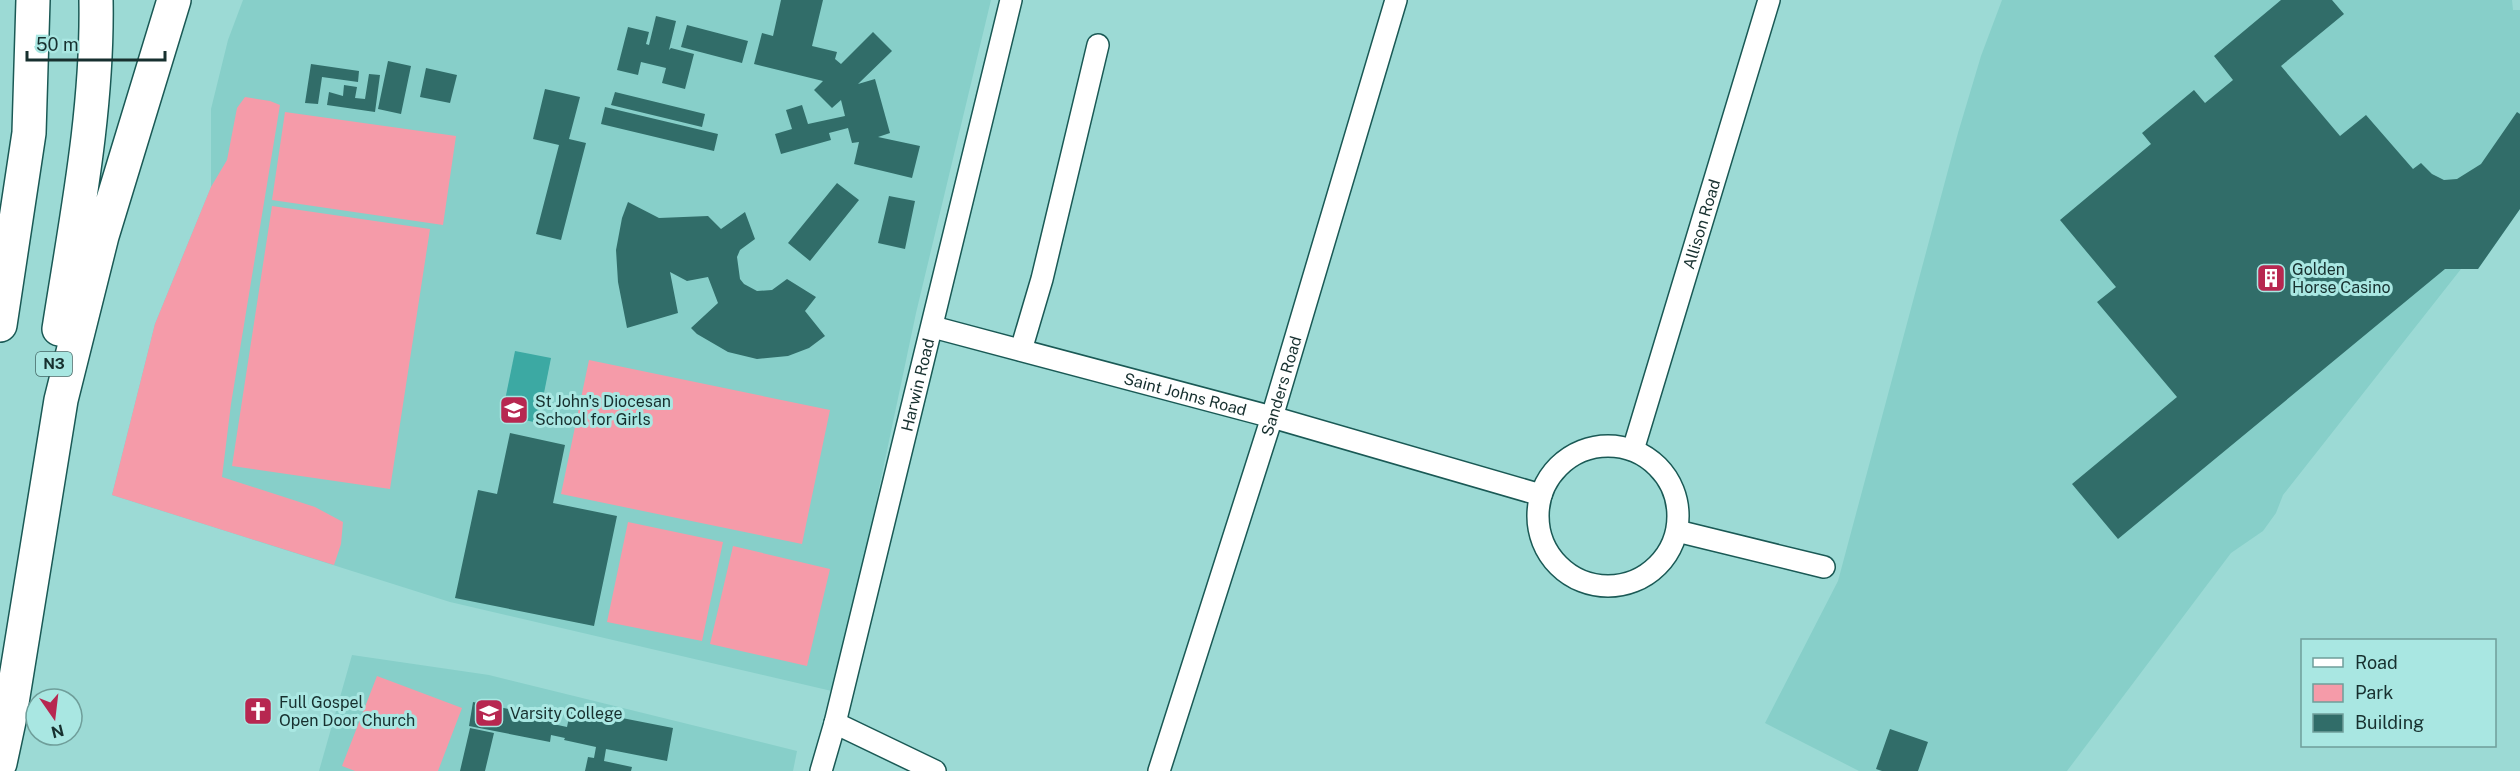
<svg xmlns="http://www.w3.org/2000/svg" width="2520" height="771" font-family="'Public Sans',sans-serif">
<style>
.built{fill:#87cfc9}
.green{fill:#f59ba9}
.water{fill:#3ca9a3}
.building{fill:#316d69}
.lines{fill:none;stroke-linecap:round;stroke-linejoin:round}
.street-casing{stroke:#1a5955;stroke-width:24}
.highway-casing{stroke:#1a5955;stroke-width:36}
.street{stroke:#fff;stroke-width:21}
.highway{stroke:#fff;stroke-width:33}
.labels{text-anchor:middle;stroke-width:6;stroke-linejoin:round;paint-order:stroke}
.shield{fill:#a9e7e2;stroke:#436765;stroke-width:1.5}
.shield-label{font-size:15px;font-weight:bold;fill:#17302f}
.street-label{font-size:16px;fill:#17302f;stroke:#a9e7e2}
.poi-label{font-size:16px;fill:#17302f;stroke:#a9e7e2;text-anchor:start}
</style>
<rect width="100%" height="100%" fill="#9cdad5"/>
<path class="built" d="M243,0H991L916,313L836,692L450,602L112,495L155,324L211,187V109L228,40Z
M2002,0H2512L2513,10H2520V209L2478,269H2461L2283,495L2276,513L2263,531L2231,553L2067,771H1859L1765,723L1838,581L1958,133L1981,56Z
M352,655L489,675L797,751L793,771H319Z"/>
<path class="green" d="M245,97L270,101L280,105L231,404L222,477L315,507L343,522L341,544L334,565L112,495L155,324L211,187L227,160L237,108Z
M285,112L456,136L443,225L272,200Z
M272,206L430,229L390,489L232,466Z
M589,360L830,410L802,544L561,494Z
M628,522L723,542L702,641L607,622Z
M733,546L830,569L807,666L710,644Z
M377,676L462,708L438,771H355L342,766Z"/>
<path class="water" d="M515,351L551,358L538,423L502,415Z"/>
<path class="building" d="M781,0H823L812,46L837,52L835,59L841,64L873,32L892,51L858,84L875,79L890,133L878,137L920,146L912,178L854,164L859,142L852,143L848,128L829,133L831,140L781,154L775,134L792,129L786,110L802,105L808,124L845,116L841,100L832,108L814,90L823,81L754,64L762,33L773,36Z
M2281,0H2332L2344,14L2281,66L2340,136L2366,115L2413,169L2421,163L2432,174L2444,180L2457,179L2481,164L2517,112L2520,114V209L2478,269H2445L2118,539L2072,484L2177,397L2097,302L2116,287L2060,220L2151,144L2142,133L2194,90L2205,103L2233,80L2214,56Z
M656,16L676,21L669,50L671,48L694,54L685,89L662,83L666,68L641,62L638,75L617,70L628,27L649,32L646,44L649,45Z
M687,25L748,41L742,63L681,47Z
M388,61L411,66L401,114L378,109Z
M311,64L359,71L358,82L322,77L318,104L305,103Z
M426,68L457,75L450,103L420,97Z
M369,74L380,75L375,112L327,105L329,92L343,96L344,85L357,87L355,98L365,99Z
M545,89L580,97L569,139L586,143L561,240L536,234L559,145L533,139Z
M615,92L705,114L702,127L611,105Z
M605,107L718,134L714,151L601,124Z
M837,183L859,200L810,261L788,243Z
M889,196L915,201L905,249L878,243Z
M628,202L659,218L708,216L721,229L745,212L755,239L740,250L737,257L740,279L744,284L757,291L772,290L787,279L816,297L805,311L825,336L809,348L788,356L757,359L728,352L697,334L691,328L718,303L708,277L687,281L670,272L678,313L627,328L618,282L616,250L622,218Z
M510,433L565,445L553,503L617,516L594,626L455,598L478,490L497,494Z
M473,702L554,718L553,724L567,727L571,708L673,728L667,761L606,749L604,761L632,767L631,771H585L588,757L594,758L596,747L564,740L565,738L551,735L550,742L469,726Z
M470,728L494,733L485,771H460Z
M1890,729L1928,742L1918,771H1882L1876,769Z"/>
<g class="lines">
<g class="street-casing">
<g id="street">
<path id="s1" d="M933,327L1272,417L1541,495"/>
<path d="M1021,350L1042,279L1098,45"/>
<circle cx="1608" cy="516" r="70"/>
<path id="s2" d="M1633,450L1769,0"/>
<path d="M1677,531L1824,567"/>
<path d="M835,723L935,771"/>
<path id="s3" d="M821,771L835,723L1011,0"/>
<path id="s4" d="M1159,771L1272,417L1396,0"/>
</g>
</g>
<g class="highway-casing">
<path id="highway" d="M0,325L29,133L33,0
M59,329C76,220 98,110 96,0
M0,763L9,721L61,400L102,236L174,0"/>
</g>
<use href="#street" class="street"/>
<use href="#highway" class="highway"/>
</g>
<defs>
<g id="building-square" transform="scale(1.5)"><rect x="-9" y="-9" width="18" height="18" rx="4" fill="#b72750" stroke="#a9e7e2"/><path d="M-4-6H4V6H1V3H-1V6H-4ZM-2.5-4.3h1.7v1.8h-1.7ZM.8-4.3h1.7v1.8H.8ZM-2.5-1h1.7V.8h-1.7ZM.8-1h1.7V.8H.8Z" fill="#fff"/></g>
<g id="school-square" transform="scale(1.5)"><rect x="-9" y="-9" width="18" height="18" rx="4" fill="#b72750" stroke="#a9e7e2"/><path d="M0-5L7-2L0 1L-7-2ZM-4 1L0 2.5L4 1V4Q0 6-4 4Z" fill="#fff"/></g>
<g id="church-square" transform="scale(1.5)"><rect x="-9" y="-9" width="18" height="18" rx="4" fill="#b72750" stroke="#a9e7e2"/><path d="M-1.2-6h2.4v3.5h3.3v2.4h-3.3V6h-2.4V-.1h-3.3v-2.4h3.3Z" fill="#fff"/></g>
<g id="university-square" transform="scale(1.5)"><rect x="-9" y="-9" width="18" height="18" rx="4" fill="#b72750" stroke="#a9e7e2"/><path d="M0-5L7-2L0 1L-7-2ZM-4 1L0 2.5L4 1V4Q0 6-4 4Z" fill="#fff"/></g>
</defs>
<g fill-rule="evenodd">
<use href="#building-square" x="2271" y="278"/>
<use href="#school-square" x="514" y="410"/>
<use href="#church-square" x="258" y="711"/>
<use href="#university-square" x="489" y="713"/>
</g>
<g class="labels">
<rect class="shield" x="36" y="352" width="36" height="24" rx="4.5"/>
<g class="shield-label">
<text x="54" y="369">N3</text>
</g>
<g class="street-label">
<text dy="6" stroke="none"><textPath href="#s2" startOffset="236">Allison Road</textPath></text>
<text dy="6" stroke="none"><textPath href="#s3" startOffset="398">Harwin Road</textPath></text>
<text dy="6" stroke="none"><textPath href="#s4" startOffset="404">Sanders Road</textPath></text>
<text dy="6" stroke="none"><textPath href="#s1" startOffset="261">Saint Johns Road</textPath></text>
</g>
<g class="poi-label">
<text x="2292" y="275">Golden<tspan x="2292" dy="18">Horse Casino</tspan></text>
<text x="535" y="407">St John's Diocesan<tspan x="535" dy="18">School for Girls</tspan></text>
<text x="279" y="708">Full Gospel<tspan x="279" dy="18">Open Door Church</tspan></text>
<text x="510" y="719">Varsity College</text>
</g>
</g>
<rect x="2301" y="639" width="195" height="108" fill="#a9e7e2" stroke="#6f9e9a" stroke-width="1.5"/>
<rect x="2313" y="658" width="30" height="9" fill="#ffffff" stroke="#6f9e9a" stroke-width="1.5"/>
<text x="2355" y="669" font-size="18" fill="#17302f">Road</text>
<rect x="2313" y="684" width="30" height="18" fill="#f59ba9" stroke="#6f9e9a" stroke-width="1.5"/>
<text x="2355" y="699" font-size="18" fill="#17302f">Park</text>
<rect x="2313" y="714" width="30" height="18" fill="#316d69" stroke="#6f9e9a" stroke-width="1.5"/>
<text x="2355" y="729" font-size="18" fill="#17302f">Building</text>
<g transform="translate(54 717) rotate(166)"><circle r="28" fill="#a9e7e2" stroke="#6f9e9a" stroke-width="1.5"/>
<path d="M0-4.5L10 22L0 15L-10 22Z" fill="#b72750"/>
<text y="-9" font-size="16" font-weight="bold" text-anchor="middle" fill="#17302f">N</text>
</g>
<path d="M27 51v9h138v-9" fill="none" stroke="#17302f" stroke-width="3"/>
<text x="36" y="51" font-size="18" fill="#17302f" stroke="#a9e7e2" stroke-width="4.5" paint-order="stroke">50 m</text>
</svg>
